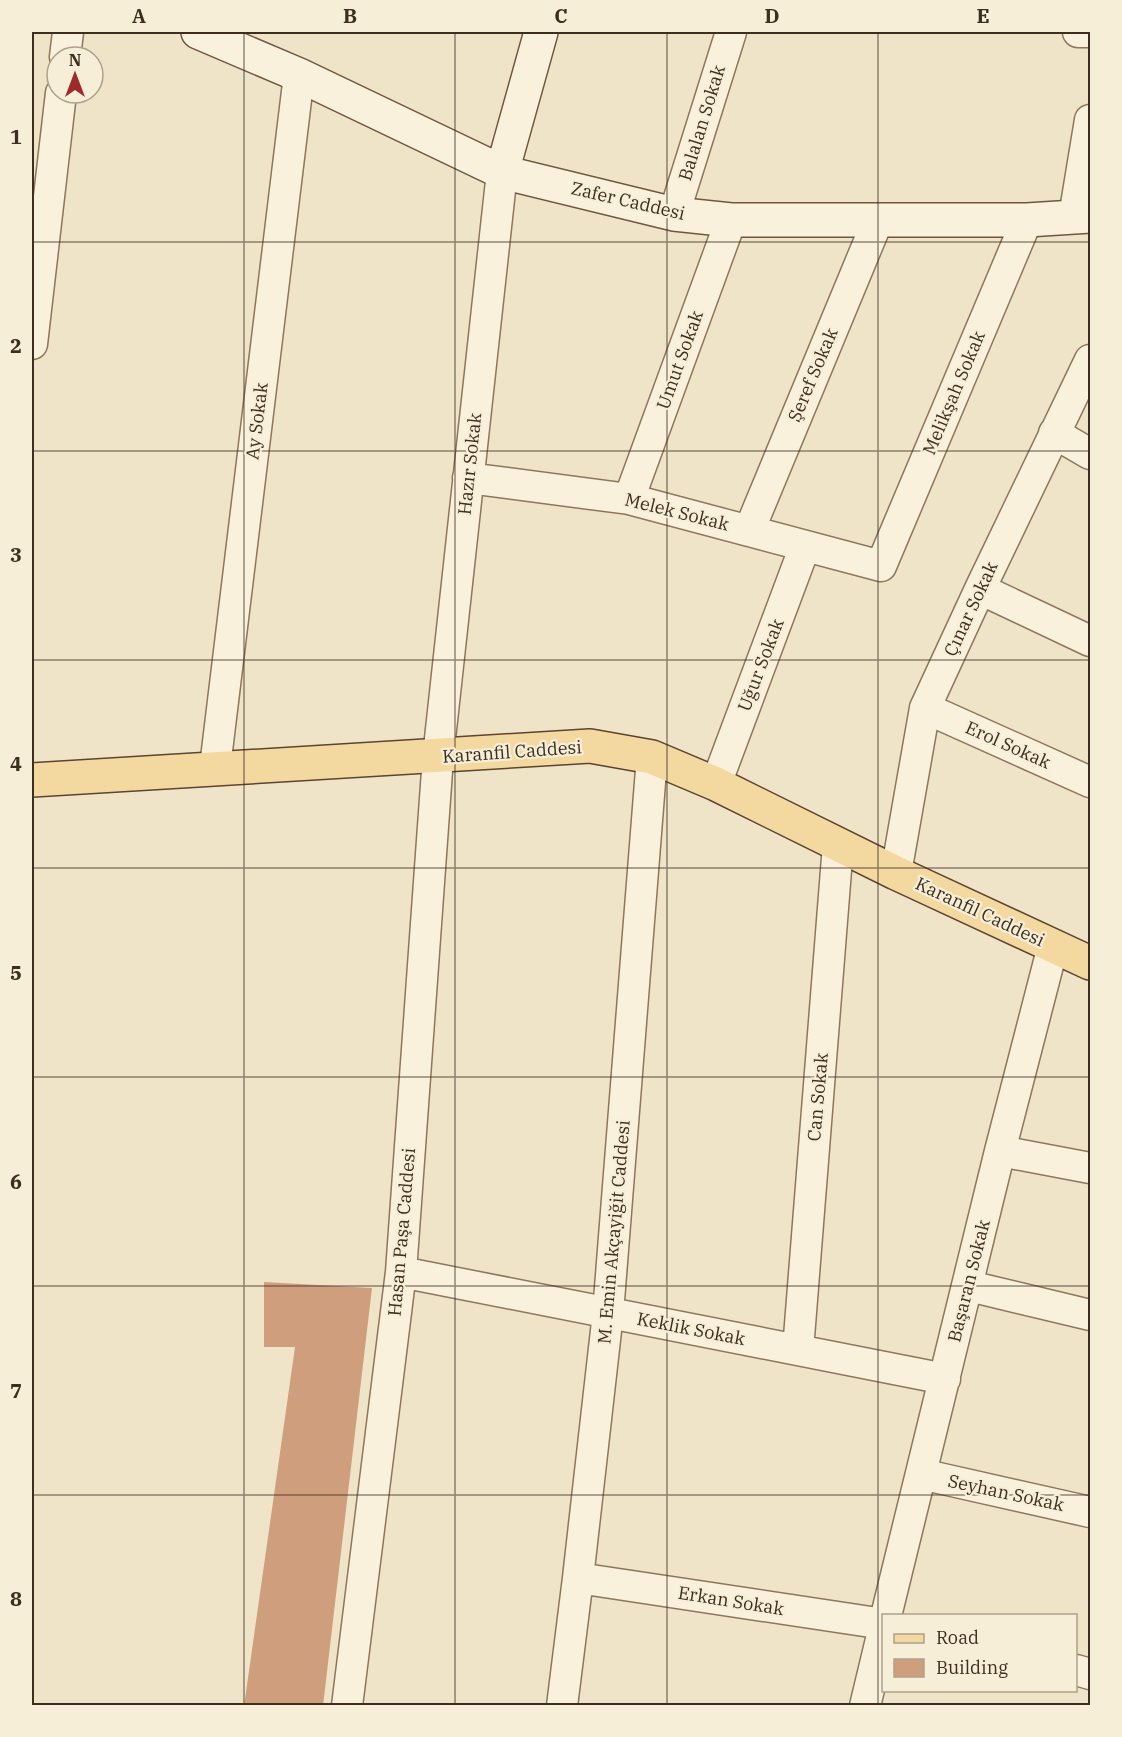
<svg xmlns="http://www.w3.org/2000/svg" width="1122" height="1737" font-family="'IBM Plex Serif',serif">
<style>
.building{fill:#cf9f7d}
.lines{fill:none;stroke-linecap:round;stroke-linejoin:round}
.street-casing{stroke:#8d765c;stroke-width:33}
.secondary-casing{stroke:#6f573f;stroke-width:36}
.primary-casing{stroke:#5b4430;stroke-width:36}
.street{stroke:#faf1dc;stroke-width:30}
.secondary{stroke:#faf1dc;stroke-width:33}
.primary{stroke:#f3d9a0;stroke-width:33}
.grid{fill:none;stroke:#3d2e20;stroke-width:1.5;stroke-opacity:0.55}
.labels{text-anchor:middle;stroke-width:4.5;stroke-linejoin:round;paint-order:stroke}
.street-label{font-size:18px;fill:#3d2e20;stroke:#f7eed8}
.neatline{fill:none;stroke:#3d2e20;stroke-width:2}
.grid-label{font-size:20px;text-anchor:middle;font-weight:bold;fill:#3d2e20}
</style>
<rect width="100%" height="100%" fill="#f0e4c8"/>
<path class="building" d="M264,1282L372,1288L323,1706H244L295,1347H264Z"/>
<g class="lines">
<g class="street-casing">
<path id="street" d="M1078,32H1090
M65,57L68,32
M674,214L731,32
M1074,217L1090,120
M32,344L61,93
M1054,433L1090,454
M468,478L629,499L881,566L1027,220
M629,499L731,220
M749,531L878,220
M980,589L1090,641
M925,708L1090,782
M215,767L299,75
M716,784L805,546
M896,873L925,708L980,589L1090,360
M1000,1151L1090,1168
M401,1272L945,1379
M969,1286L1090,1315
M798,1350L838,845
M921,1474L1090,1512
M578,1578L884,1624
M886,1616L1000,1151L1053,946
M1076,1670L1090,1674
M347,1706L401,1272L438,757L502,172
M562,1706L578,1578L608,1313L652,757
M865,1706L884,1627"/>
</g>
<g class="secondary-casing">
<path id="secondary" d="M198,32L299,75L502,172L674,214L731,220H1027L1090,216
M502,172L541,32"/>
</g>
<g class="primary-casing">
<path id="primary" d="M32,780L590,746L652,757L716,784L896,873L1090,963"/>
</g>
<use href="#street" class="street"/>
<use href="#secondary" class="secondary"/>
<use href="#primary" class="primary"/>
</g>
<path class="grid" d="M244,32V1706M455,32V1706M667,32V1706M878,32V1706M32,242H1090M32,451H1090M32,660H1090M32,868H1090M32,1077H1090M32,1286H1090M32,1495H1090"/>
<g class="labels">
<g class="street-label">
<text transform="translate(702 123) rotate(-73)" y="6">Balalan Sokak</text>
<text transform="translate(628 201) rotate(13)" y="6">Zafer Caddesi</text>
<text transform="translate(680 360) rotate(-70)" y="6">Umut Sokak</text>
<text transform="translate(813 375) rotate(-67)" y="6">Şeref Sokak</text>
<text transform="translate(954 393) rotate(-67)" y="6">Melikşah Sokak</text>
<text transform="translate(257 421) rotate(-83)" y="6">Ay Sokak</text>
<text transform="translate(470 464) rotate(-84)" y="6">Hazır Sokak</text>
<text transform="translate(677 512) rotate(14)" y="6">Melek Sokak</text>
<text transform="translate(971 609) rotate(-65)" y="6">Çınar Sokak</text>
<text transform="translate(761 665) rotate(-69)" y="6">Uğur Sokak</text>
<text transform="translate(1008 745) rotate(24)" y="6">Erol Sokak</text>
<text transform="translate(512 752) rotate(-4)" y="6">Karanfil Caddesi</text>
<text transform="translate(980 912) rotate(25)" y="6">Karanfil Caddesi</text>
<text transform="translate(818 1097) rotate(-85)" y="6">Can Sokak</text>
<text transform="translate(402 1232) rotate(-85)" y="6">Hasan Paşa Caddesi</text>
<text transform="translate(614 1232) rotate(-85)" y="6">M. Emin Akçayiğit Caddesi</text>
<text transform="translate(969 1281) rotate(-76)" y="6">Başaran Sokak</text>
<text transform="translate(691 1329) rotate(11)" y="6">Keklik Sokak</text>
<text transform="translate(1006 1493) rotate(12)" y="6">Seyhan Sokak</text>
<text transform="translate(731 1601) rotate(9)" y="6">Erkan Sokak</text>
</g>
</g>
<rect width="1122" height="1737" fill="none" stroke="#f7eed8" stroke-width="66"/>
<rect x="882" y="1614" width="195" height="78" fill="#f7eed8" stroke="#ada18e" stroke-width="1.5"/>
<rect x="894" y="1634" width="30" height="9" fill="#f3d9a0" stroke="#ada18e" stroke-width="1.5"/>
<text x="936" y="1644" font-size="18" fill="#3d2e20">Road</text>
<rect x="894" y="1659" width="30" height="18" fill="#cf9f7d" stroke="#ada18e" stroke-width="1.5"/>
<text x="936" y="1674" font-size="18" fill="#3d2e20">Building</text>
<g transform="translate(75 75)"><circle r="28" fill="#f7eed8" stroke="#ada18e" stroke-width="1.5"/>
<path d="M0-4.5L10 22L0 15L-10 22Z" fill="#9e2a2b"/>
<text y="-9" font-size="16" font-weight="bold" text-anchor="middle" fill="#3d2e20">N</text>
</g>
<rect x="33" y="33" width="1056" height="1671" class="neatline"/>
<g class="grid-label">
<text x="139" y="23">A</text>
<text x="350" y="23">B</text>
<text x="561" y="23">C</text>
<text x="772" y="23">D</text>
<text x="983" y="23">E</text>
<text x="16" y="144">1</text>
<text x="16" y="353">2</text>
<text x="16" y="562">3</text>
<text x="16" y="771">4</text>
<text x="16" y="980">5</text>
<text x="16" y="1189">6</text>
<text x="16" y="1398">7</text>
<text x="16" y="1606">8</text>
</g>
</svg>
